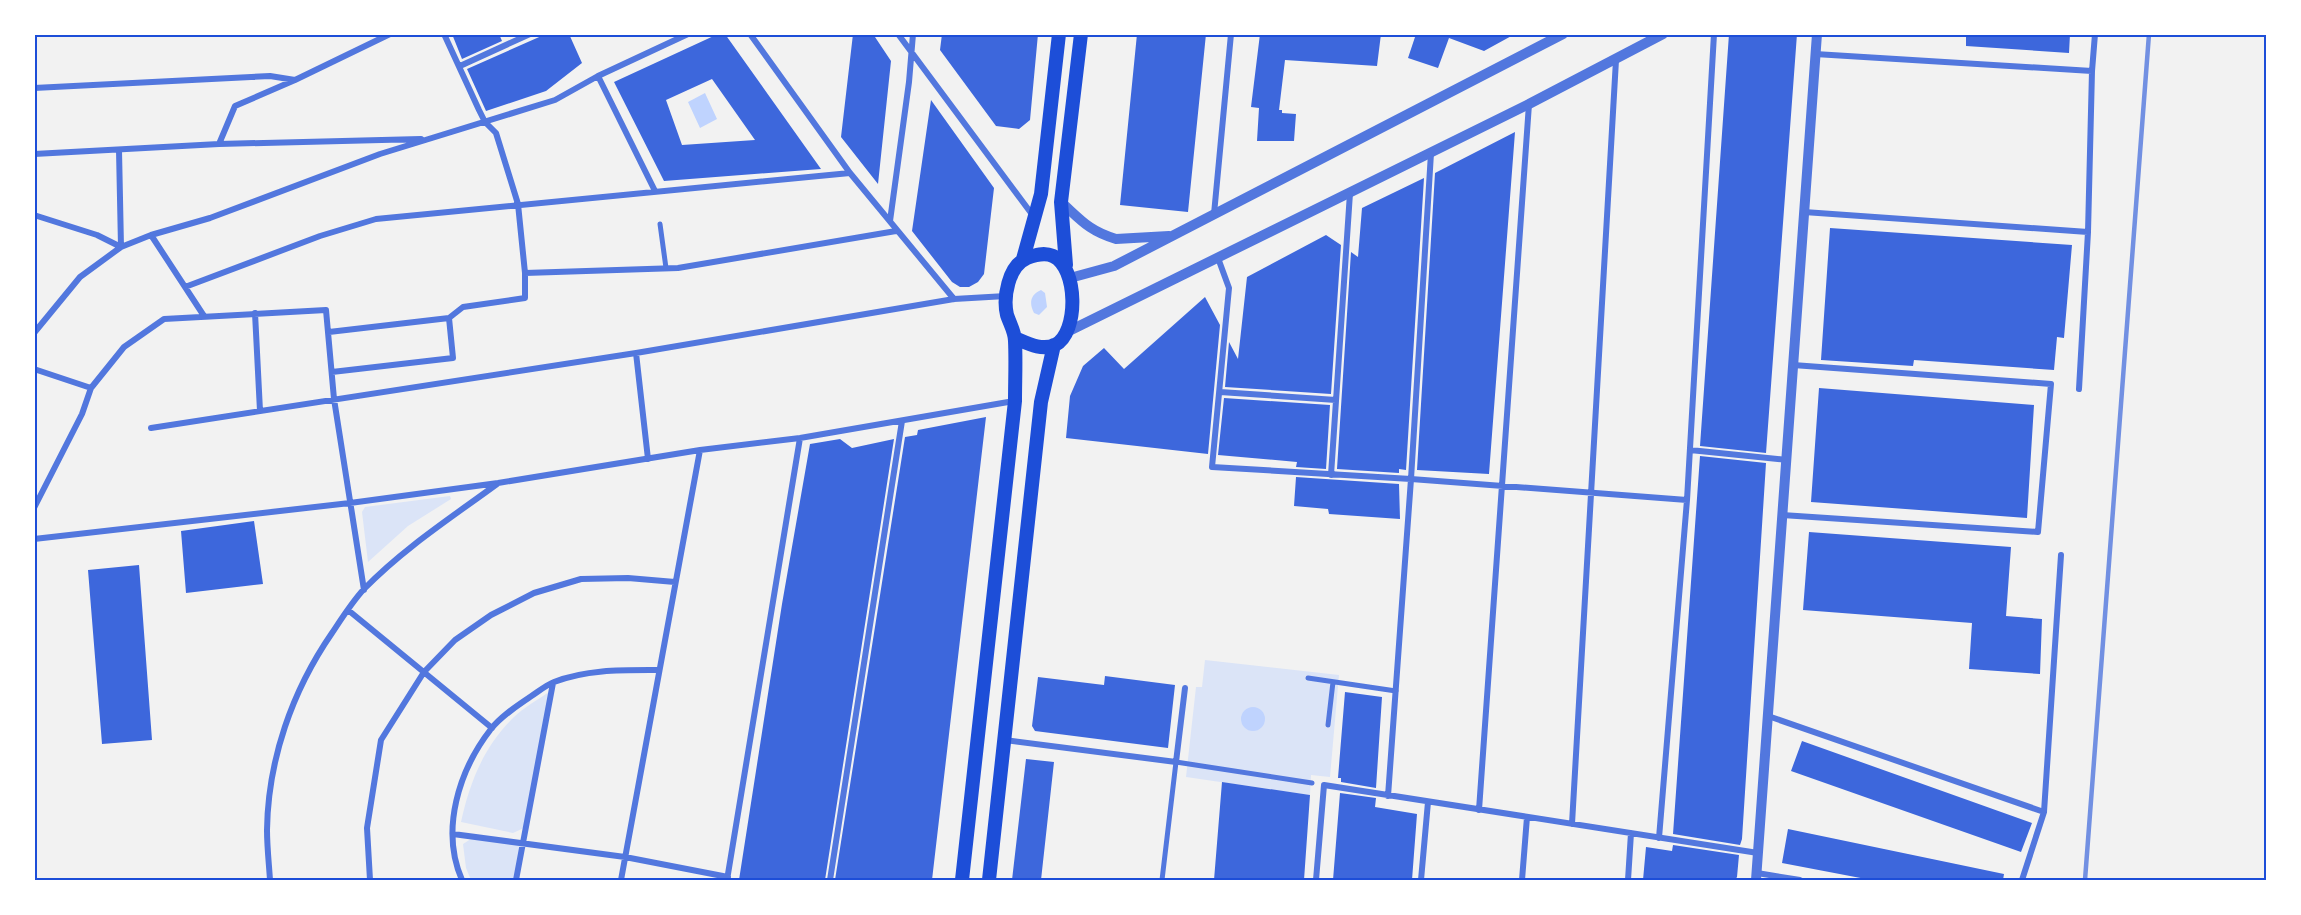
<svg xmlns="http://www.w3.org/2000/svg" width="2301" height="915" font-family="Jost,sans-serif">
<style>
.green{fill:#dbe4f7}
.water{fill:#bfd3fe}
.building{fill:#3d67dc;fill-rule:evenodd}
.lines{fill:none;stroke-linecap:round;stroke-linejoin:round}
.pedestrian{stroke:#5277de;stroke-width:5}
.minor{stroke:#5277de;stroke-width:6}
.tertiary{stroke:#5277de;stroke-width:10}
.primary{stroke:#1d4ed8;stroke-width:14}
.rail{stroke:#7290e2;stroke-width:4.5}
.neatline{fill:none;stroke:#1d4ed8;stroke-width:2}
</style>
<rect width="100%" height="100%" fill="#f2f2f2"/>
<path class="green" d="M450,496L451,499L408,526L368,562L362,512L365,507Z
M1205,660L1339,675L1330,777L1311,775L1310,795L1186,777L1196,687H1202Z
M552,690L526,827L513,833L461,822C470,782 483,748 513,718C524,707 539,699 552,690Z
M474,837L523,844L516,880H471L466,868L463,844Z"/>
<path class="water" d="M705,93L717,119L700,128L688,102Z
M1041,290L1045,293L1047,307L1039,315L1034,313C1029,303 1030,295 1041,290Z
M1241 719a12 12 0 1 1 24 0a12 12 0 1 1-24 0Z"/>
<path class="building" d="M452,34H499L502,41L462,59Z
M546,34H569L582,63L546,91L486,111L467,69Z
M718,34H725L821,169L664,181L614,82ZM712,79L755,140L682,145L666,100Z
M853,34H873L891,61L878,184L841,137Z
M942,34H1038L1030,120L1019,129L996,126L940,50Z
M1137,34H1206L1188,212L1120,205Z
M1260,34H1381L1377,66L1285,60L1279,110H1282V113L1296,114L1294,141H1257L1259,108L1251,107Z
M1416,34H1515L1484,51L1449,38L1438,68L1408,58Z
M1729,34H1797L1766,453L1700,446Z
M1966,34H2070L2069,53L1966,46Z
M931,100L994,188L984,274L978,282L969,287H960L952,282L912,231Z
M1515,132L1489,474L1417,470L1435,173Z
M1424,178L1406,470L1399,469V473L1337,469L1351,252L1358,257L1362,208Z
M1830,228L2072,245L2064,338L2057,337L2054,370L1914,360L1913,366L1821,360Z
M1326,235L1341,245L1331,394L1225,387L1229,342L1238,359L1247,277Z
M1205,297L1220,325L1208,454L1066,438L1070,396L1083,366L1104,348L1124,369Z
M1819,388L2034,405L2027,518L1811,502Z
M1224,398L1330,405L1326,469L1296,467L1297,462L1218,455Z
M986,417L932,880H835L905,437L917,435L918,430Z
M840,439L852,448L894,439L825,880H739L782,604L810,444Z
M1700,456L1766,463L1742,839L1740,845L1673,834Z
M1296,477L1399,484L1400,519L1329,514L1328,509L1294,506Z
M254,521L263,584L186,593L181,531Z
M1809,532L2011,547L2006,616L2042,619L2040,674L1969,669L1972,623L1803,610Z
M139,565L152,740L102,744L88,570Z
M1105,676L1175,685L1168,748L1035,731L1032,726L1038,677L1104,685Z
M1345,692L1382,697L1376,788L1341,782V778H1338Z
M1802,741L2032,823L2021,852L1791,771Z
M1026,759L1054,762L1041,880H1012Z
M1222,782L1310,795L1304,880H1214Z
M1340,793L1376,798L1375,807L1417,814L1412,880H1333Z
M1788,829L2004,874L2003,880H1871L1782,863Z
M1673,845L1739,855L1737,877L1735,880H1643L1646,847L1672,851Z"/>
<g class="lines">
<path class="pedestrian" d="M660,224L666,268
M1308,678L1396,691
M1328,725L1333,682
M1162,880L1176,762L1312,783"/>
<path class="minor" d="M444,34L479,110L485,122L496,133L518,204L525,273V298L463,307L449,318
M750,34L850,173L954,299
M898,34L1034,217
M1815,54L2092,71
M460,66L530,34
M598,76L655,191
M34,88L270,76L295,80
M219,144L235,106L295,80L390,34
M119,150L121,247
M34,154L219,144L421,139
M1804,212L2088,232
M1214,214L1231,34
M34,215L97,235L121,247
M890,221L909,82L913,34
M151,235L204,316
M1218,258L1229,288L1212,467L1411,479L1687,500
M525,273L678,268L896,231
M185,287L320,236L376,219L850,173
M255,313L260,411
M329,332L449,318L453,358L332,372
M34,333L80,277L121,247L151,235L210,218L380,154L555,100L598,76L688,34
M636,353L648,459
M34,369L91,388
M2079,389L2088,232L2092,71L2095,34
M1220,392L1336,400
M151,428L636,353L954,299L1006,296
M1690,450L1788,460
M1331,475L1350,193
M34,508L82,414L91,388L124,347L164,319L326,310L334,399L364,590
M1782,515L2038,532L2051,384L1793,365
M34,539L350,503L498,483L700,450L800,438L1014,401
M348,610L492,728
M1768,716L2044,812
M1005,740L1176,762L1185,688
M1388,796L1411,479L1431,153
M1479,810L1529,104
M1572,824L1616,60
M453,834L625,857L728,877
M1659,838L1687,500L1714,34
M1757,873L1800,880
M270,880C269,864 267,847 267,830C268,760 292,691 332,633C342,618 352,602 364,589C404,548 452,517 497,484
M370,880L367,828L381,740L424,672L455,640L491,615L534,593L581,579L628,578L675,582
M462,880C440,830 459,770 491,729C501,716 517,706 530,697C538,692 546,685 554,682C587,669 624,670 659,670
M516,880L553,683
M621,880L700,450
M727,880L800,438
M830,880L902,421
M1316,880L1324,785L1758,853
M1421,880L1428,802
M1522,880L1527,817
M1628,880L1631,833
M2022,880L2044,812L2061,555"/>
<path class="tertiary" d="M1061,202C1081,220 1089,231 1116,239L1169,236
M1070,278L1114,266L1563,34
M1067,332L1529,104L1663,34
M1756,880L1817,34"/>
<path class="primary" d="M1023,259L1041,194L1059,34
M1066,265L1061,202L1081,34
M962,880L1015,401C1015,381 1016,361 1015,341C1015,332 1010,324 1007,315C1003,298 1008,266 1027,258C1035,255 1044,252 1053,256C1078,267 1079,333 1055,345C1041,351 1027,343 1015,338
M989,880L1041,402L1054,345"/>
<path class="rail" d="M2085,880L2149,34"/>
</g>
<rect width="2301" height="915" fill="none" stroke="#ffffff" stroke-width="72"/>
<rect x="36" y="36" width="2229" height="843" class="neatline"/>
</svg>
